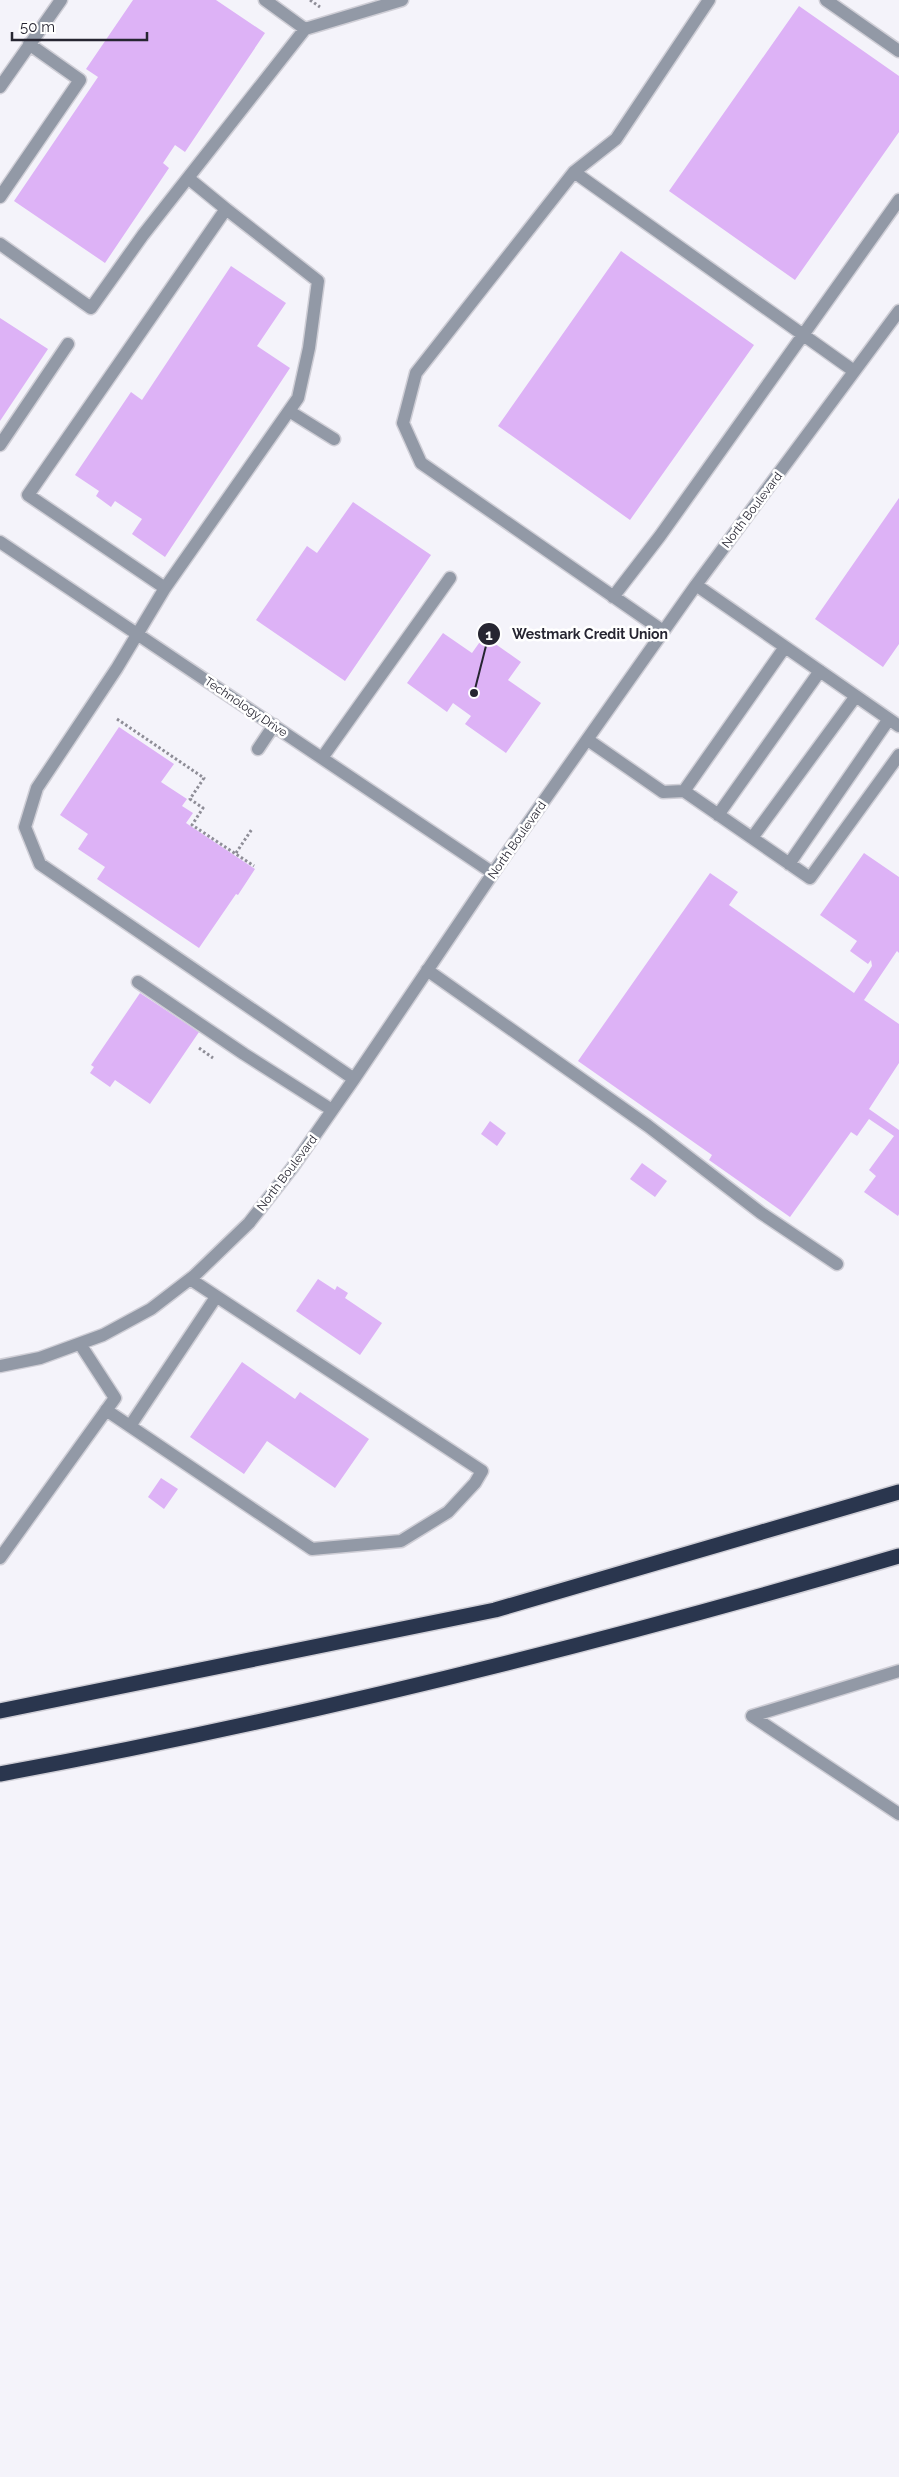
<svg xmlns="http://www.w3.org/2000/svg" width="899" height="2477" font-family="Raleway,sans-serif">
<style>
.building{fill:#ddb2f6}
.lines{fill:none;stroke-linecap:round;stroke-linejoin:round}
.minor-casing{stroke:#cfced6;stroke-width:15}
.highway-casing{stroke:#cfced6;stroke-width:18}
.path{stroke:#8e8d97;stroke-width:3;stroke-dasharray:2.5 2.5;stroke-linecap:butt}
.minor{stroke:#9299a6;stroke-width:12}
.highway{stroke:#2a364e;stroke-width:15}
.labels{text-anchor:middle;stroke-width:5;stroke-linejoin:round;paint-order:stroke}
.street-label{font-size:12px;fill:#262531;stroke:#fff}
.leader{fill:none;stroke:#262531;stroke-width:2}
.callout-dot{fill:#262531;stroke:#fff;stroke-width:2}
.mark-label{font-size:15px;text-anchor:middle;font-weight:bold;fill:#fff}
.callout-label{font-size:14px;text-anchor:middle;font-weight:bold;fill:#262531;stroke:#fff;stroke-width:5;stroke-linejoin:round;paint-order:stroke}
</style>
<rect width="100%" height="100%" fill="#f4f3fa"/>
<path class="building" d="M133,0H216L265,33L185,152L175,145L163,163L169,168L105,263L14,201L98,77L86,69Z
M799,6L899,76V132L795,280L669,191Z
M621,251L754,345L630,520L498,426Z
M231,266L286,303L257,346L290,368L165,557L132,534L142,519L115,501L111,507L96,496L99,491L75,475L131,392L142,400Z
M0,318L48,349L0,421Z
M899,498V644L883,667L815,619Z
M353,502L431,555L345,681L256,620L307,546L317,553Z
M443,633L472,653L484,636L521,662L508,680L541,703L506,753L465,724L471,716L453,703L447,712L407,683Z
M119,727L174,764L161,782L187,799L182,806L193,813L186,823L255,869L238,895L236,894L199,948L97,879L105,867L78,849L88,834L60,815Z
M864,853L899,877V953L897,951L864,1000L899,1024V1063L869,1109L899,1130V1214L898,1216L864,1192L876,1176L869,1170L894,1136L869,1119L857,1136L851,1132L790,1217L709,1160L712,1155L578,1061L710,873L738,892L729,905L854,993L872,966L871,960L868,964L850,951L857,941L820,915Z
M140,993L199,1032L150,1104L115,1080L110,1087L90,1073L94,1067L91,1065Z
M490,1121L506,1133L497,1146L481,1134Z
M642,1163L667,1181L655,1197L630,1179Z
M318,1279L335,1290L337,1286L348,1293L345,1298L382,1323L360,1355L296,1311Z
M242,1362L295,1399L300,1392L369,1439L335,1488L267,1441L244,1474L190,1437Z
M161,1478L178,1489L164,1509L148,1497Z"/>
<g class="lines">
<g class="minor-casing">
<path id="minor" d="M265,0L305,29L402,0
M826,0L899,51
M0,87L61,0
M574,172L854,371
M188,178L226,209L28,495L165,588L298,398L309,348L318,281L226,209
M0,197L80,80L29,44
M0,244L91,308L143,235L305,29
M289,411L334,439
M0,445L68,344
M0,542L493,873
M696,585L899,726
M165,588L117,668L37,788L25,827L40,864L354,1079
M613,597L660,536L899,200
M663,631L421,463L403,423L416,373L574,172L616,139L709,0
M588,740L663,792L684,791L810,878L899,755
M258,749L274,725
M322,758L450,578
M684,791L785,647
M718,815L820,671
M752,838L856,696
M789,864L889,719
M427,970L648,1126L761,1213L837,1264
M138,982L244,1054L332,1110
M0,1366L40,1358L103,1335L151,1309L194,1276L249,1223L292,1168L354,1079L493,873L696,585L899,311
M106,1410L312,1549L401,1541L448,1512L475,1483L482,1471L190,1279
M130,1426L216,1297
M0,1558L115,1398L80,1344
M899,1671L752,1716L899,1814"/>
</g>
<g class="highway-casing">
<path id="highway" d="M0,1711L495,1610L899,1492
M0,1774C303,1718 603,1643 899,1556"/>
</g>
<path class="path" d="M310,0L320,7
M117,719L204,778L190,799L203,808L192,825L254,866
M236,853L252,829
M199,1048L213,1058"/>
<use href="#minor" class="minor"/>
<use href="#highway" class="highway"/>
</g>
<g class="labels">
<g class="street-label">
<text transform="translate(752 510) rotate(-53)" y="4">North Boulevard</text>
<text transform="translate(246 707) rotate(34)" y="4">Technology Drive</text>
<text transform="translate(517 840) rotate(-55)" y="4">North Boulevard</text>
<text transform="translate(287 1173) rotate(-53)" y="4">North Boulevard</text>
</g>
</g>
<path class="leader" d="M474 693L489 634"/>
<g class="callout-dot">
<circle cx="474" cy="693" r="5"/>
<circle cx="489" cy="634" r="12"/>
</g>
<g class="mark-label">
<text x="489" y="640">1</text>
</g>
<g class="callout-label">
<text x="590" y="639">Westmark Credit Union</text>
</g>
<path d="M12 32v8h135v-8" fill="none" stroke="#262531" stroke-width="2.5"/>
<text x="20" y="32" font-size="15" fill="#262531" stroke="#ffffff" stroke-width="4" paint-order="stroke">50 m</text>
</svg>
